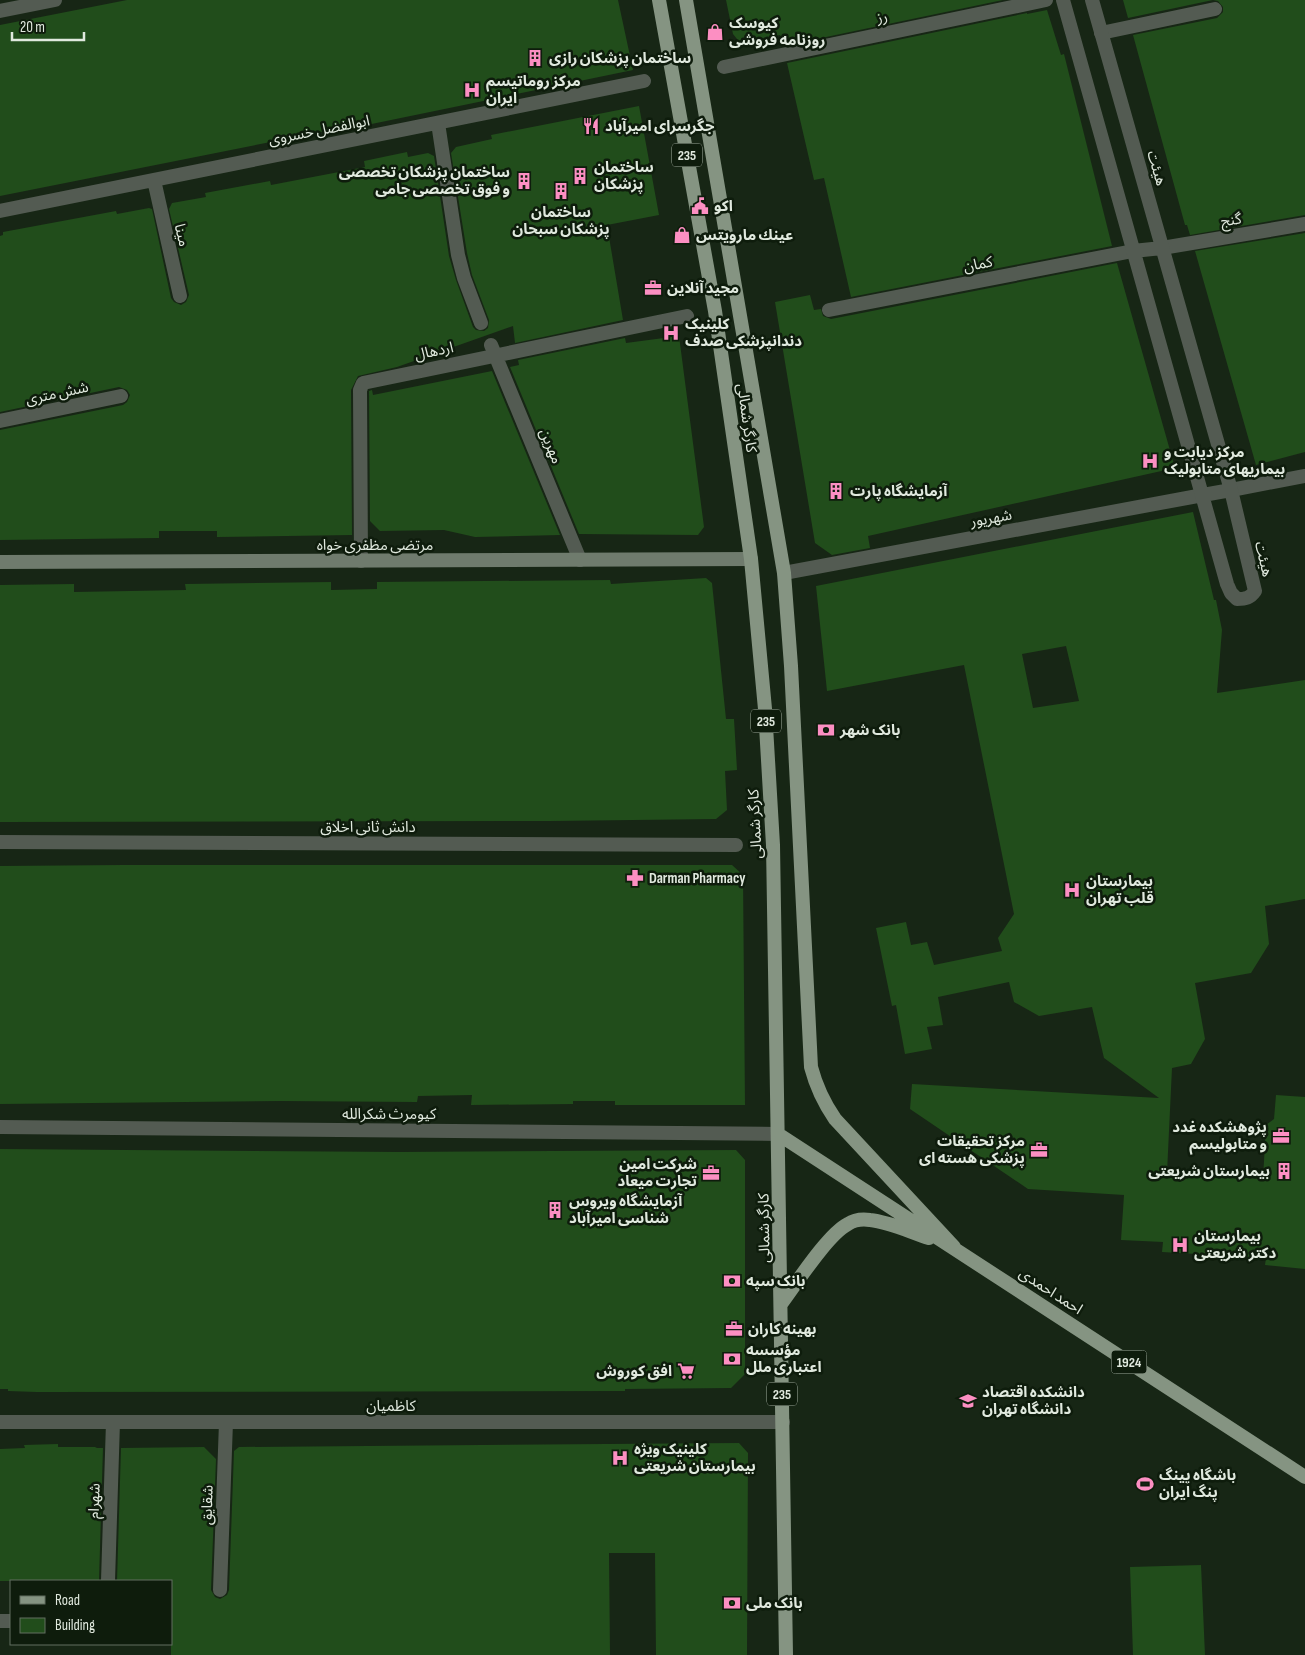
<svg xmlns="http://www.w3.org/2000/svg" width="1305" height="1655" font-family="'Sofia Sans Condensed','Noto Sans Arabic',sans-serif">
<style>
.building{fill:#214d1b;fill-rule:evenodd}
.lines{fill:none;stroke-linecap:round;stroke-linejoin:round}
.minor{stroke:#535b52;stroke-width:14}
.tertiary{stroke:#535b52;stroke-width:14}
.secondary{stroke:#6f7b6d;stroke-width:14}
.primary{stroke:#859482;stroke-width:14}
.labels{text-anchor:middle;stroke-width:5;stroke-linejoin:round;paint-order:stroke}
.shield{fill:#0e1c0c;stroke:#a1ac9f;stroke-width:1}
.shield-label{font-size:14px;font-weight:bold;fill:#e0e9de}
.street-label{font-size:15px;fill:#e0e9de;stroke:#0e1c0c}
.poi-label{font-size:15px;font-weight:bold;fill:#e0e9de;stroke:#0e1c0c;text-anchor:start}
</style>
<rect width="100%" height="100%" fill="#172615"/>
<path class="building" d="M127,0H618L633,70L357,127V125L291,138L0,196V25Z
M726,0H1003L783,46L780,35L741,44L733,34Z
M1123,0H1305V215L1190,235L1187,225H1185L1133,35L1217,18L1223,12V7L1218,1L1213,0L1128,18Z
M1047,10L1061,55L1064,54L1112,246L851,297L824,178L814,180L787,63L1027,13V14Z
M639,106L659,215L607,225L623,320L515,343L513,326L397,367L358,376L351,390L352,535L217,537V531H159V538L0,540V430L123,405L127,402L130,395L127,390L119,387L0,412V236L3,235V232L116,211L117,214L149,208L152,209L171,298L174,302L181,305L186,302L189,295L169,209L172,203L206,197L205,193L270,181L271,185L365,167L364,161L407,152L408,157L428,153L434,156L449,256L456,280L473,327L476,330L484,331L488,328L489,320L472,275L467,253L451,153L456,147L492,139L491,135Z
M1305,233V452L1256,465L1195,251Z
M1117,263L1175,468L868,536L870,548L832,555L815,543L775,302L810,295L814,310L821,309L823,316L831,319Z
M679,336L704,527L698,535L579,534L510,367L519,365L518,360L625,338L626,343Z
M492,371L560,535L475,537L444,530L380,531L370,521L369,391L372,390L373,395Z
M1193,512L1214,600H1216L1222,630L1217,693L1305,680V899L1265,906L1269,944L1251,973L1195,983L1205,1039L1191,1064L1172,1068L1167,1173L1263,1179L1266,1125L1274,1119L1276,1095L1305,1097V1269L1265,1265L1266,1258L1162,1252L1163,1242L1121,1240L1124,1195L1028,1189L910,1109L912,1084L1159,1098L1104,1058L1092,1007L1039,1016L1014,1002L1009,982L938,997L943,1025L927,1027L932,1049L905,1054L896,1005L892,1006L876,928L906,922L911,945L927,942L934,965L1002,951L998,938L1014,914L964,665L827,691L816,586ZM1066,646L1079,701L1033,708L1022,654Z
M706,578L712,583L726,719H734L737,770L725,771L727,810L716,819L551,821L0,822V585L74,584V592L186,590L185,584L331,582V590L377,589V582L610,580L611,584Z
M124,865H732L743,875L745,1105H615V1101H573V1104L471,1105L472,1095L418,1096L417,1102L281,1101L0,1104V866Z
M0,1149L400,1152L736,1150L745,1160V1374L731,1388L625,1389V1391L37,1392L8,1391V1389H0Z
M739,1443L748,1453L747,1655H656L655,1553H609L610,1655H171V1581H117L121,1448L204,1447L216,1459L211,1590L215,1597L220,1599L227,1595L229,1590L234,1451L239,1447Z
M58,1444V1447H95L97,1448H103L99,1581H0V1449L25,1448L24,1445Z
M1201,1565L1205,1655H1133L1130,1567Z"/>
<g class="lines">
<path class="minor" d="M0,11L55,0
M1101,33L1215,9
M724,67L1046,0
M438,123L458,255L464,278L481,323
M154,180L180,296
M0,211L644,81
M1162,248L1305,224
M829,310L1133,251
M491,345L580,560
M0,421L121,396
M1231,490L1305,476
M361,561L360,390L363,383L687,316
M784,573L1203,495
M0,842L736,845
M0,1127L778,1134
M0,1422H783
M108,1581L113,1422
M220,1590L226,1422
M0,1621H11"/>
<path class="tertiary" d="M1063,0L1227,584L1231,593L1237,599C1246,599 1250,598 1255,591L1231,490L1092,0
M1133,251L1162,248
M1203,495L1231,490"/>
<path class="secondary" d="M0,562L751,559"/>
<path class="primary" d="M659,0L715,311L751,559L765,709L773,845L786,1655
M686,0L784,573L791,666L811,1067C816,1086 824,1103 835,1119L954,1247
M778,1134L1305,1477
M781,1304C796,1284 828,1234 848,1224C854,1220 863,1219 870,1220C890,1222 910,1232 929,1238"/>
</g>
<defs>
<g id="shop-bare" transform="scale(1.35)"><path d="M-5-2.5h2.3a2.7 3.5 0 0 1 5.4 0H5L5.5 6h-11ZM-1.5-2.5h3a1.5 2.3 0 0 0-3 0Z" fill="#fc8fc2" stroke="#0e1c0c" stroke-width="2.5" paint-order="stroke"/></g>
<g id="building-bare" transform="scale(1.35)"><path d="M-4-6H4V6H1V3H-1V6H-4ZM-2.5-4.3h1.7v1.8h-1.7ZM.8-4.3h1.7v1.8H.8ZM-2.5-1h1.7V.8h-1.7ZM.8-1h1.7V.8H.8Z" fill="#fc8fc2" stroke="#0e1c0c" stroke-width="2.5" paint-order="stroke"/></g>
<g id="hospital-bare" transform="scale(1.35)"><path d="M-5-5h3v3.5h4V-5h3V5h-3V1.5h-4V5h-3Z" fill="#fc8fc2" stroke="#0e1c0c" stroke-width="2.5" paint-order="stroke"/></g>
<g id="restaurant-bare" transform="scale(1.35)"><path d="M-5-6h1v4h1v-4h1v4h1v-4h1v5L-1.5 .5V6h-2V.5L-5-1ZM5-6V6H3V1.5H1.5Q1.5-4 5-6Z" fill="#fc8fc2" stroke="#0e1c0c" stroke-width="2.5" paint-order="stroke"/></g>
<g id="civic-bare" transform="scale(1.35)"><path d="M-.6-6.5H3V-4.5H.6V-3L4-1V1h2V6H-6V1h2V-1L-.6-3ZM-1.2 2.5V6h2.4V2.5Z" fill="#fc8fc2" stroke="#0e1c0c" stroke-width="2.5" paint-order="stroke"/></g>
<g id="office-bare" transform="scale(1.35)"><path d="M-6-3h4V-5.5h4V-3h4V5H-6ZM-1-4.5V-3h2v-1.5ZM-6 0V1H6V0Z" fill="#fc8fc2" stroke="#0e1c0c" stroke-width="2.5" paint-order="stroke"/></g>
<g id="bank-bare" transform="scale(1.35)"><path d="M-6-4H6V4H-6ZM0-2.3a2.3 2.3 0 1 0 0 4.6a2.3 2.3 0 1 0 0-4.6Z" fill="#fc8fc2" stroke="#0e1c0c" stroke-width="2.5" paint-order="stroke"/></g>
<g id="pharmacy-bare" transform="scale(1.35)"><path d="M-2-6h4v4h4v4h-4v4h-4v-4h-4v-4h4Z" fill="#fc8fc2" stroke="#0e1c0c" stroke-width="2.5" paint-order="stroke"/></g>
<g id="supermarket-bare" transform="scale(1.35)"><path d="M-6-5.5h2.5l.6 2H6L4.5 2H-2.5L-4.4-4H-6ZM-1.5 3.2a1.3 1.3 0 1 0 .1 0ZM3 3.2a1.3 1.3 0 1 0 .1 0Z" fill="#fc8fc2" stroke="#0e1c0c" stroke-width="2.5" paint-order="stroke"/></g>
<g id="university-bare" transform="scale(1.35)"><path d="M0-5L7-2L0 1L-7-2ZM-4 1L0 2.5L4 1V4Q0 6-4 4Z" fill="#fc8fc2" stroke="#0e1c0c" stroke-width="2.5" paint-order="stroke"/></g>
<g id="stadium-bare" transform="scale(1.35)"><path d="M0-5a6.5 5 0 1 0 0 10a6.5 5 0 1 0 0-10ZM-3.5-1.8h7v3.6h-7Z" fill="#fc8fc2" stroke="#0e1c0c" stroke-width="2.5" paint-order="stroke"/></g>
</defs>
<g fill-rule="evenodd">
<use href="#shop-bare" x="715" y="32"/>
<use href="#building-bare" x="535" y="58"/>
<use href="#hospital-bare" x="472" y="90"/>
<use href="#restaurant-bare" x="591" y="126"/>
<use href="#building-bare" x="580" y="176"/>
<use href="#building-bare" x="524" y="181"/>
<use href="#building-bare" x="561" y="191"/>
<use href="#civic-bare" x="700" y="206"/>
<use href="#shop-bare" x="682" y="235"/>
<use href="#office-bare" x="653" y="288"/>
<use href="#hospital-bare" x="671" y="333"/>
<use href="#hospital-bare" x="1150" y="461"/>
<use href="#building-bare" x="836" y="491"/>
<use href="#bank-bare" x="826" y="730"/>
<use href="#pharmacy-bare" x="635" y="878"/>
<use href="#hospital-bare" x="1072" y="890"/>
<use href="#office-bare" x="1281" y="1136"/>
<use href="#office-bare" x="1039" y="1150"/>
<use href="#building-bare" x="1284" y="1171"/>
<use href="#office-bare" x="711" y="1173"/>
<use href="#building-bare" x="555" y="1210"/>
<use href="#hospital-bare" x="1180" y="1245"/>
<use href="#bank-bare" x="732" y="1281"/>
<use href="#office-bare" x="734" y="1329"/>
<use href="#bank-bare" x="732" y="1359"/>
<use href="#supermarket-bare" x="686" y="1371"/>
<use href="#university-bare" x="968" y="1401"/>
<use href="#hospital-bare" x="620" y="1458"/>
<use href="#stadium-bare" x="1145" y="1484"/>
<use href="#bank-bare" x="732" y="1603"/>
</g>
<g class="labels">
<g class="shield">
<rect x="672" y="143.5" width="30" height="23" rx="4"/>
<rect x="751" y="709.5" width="30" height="23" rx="4"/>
<rect x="1111.5" y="1350.5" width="35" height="23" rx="4"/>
<rect x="767" y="1382.5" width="30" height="23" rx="4"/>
</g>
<g class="shield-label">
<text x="687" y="160">235</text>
<text x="766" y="726">235</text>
<text x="1129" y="1367">1924</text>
<text x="782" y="1399">235</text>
</g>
<g class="street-label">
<text transform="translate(882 17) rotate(-12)" y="5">رز</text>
<text transform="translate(319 130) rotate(-11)" y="5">ابوالفضل خسروی</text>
<text transform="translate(1157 168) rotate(74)" y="5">هیئت</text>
<text transform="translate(1231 220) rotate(-9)" y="5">گنج</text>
<text transform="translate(182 235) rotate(77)" y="5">مینا</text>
<text transform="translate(978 264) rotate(-11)" y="5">کمان</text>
<text transform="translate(434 351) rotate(-12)" y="5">اردهال</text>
<text transform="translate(57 393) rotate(-12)" y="5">شش متری</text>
<text transform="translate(747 418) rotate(82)" y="5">کارگر شمالی</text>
<text transform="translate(551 446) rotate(68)" y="5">مهرین</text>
<text transform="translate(991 518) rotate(-10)" y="5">شهریور</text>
<text x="375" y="550">مرتضی مظفری خواه</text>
<text transform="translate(1264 559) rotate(77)" y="5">هیئت</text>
<text transform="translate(755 824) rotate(-93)" y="5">کارگر شمالی</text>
<text x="368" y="832">دانش ثانی اخلاق</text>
<text x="389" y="1119">کیومرث شکرالله</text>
<text transform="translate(764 1228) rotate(-91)" y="5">کارگر شمالی</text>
<text transform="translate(1051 1291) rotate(33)" y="5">احمد احمدی</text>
<text x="391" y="1411">کاظمیان</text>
<text transform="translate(94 1501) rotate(-88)" y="5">شهرام</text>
<text transform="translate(207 1505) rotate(-88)" y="5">شقایق</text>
</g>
<g class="poi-label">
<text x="729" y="28">کیوسک<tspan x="729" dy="17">روزنامه فروشی</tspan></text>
<text x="549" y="63">ساختمان پزشکان رازی</text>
<text x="486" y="86">مرکز روماتیسم<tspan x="486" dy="17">ایران</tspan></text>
<text x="605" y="131">جگرسرای امیرآباد</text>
<text x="594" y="172">ساختمان<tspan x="594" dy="17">پزشکان</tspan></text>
<text x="510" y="177" text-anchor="end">ساختمان پزشکان تخصصی<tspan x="510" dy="17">و فوق تخصصی جامی</tspan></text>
<text x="714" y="211">اکو</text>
<text x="561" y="217" text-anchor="middle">ساختمان<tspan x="561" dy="17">پزشکان سبحان</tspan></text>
<text x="696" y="240">عينك مارويتس</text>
<text x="667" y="293">مجید آنلاین</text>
<text x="685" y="329">کلینیک<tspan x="685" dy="17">دندانپزشکی صدف</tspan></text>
<text x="1164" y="457">مرکز دیابت و<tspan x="1164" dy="17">بیماریهای متابولیک</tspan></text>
<text x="850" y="496">آزمایشگاه پارت</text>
<text x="840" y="735">بانک شهر</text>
<text x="649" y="883">Darman Pharmacy</text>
<text x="1086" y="886">بیمارستان<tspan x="1086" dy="17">قلب تهران</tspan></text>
<text x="1267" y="1132" text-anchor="end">پژوهشکده غدد<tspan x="1267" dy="17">و متابولیسم</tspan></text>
<text x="1025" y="1146" text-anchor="end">مرکز تحقیقات<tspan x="1025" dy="17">پزشکی هسته ای</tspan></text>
<text x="697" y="1169" text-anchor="end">شرکت امین<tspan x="697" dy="17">تجارت میعاد</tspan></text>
<text x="1270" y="1176" text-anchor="end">بیمارستان شریعتی</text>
<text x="569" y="1206">آزمایشگاه ویروس<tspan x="569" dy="17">شناسی امیرآباد</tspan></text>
<text x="1194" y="1241">بیمارستان<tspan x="1194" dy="17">دکتر شریعتی</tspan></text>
<text x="746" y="1286">بانک سپه</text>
<text x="748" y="1334">بهینه کاران</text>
<text x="746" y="1355">مؤسسه<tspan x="746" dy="17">اعتباری ملل</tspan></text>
<text x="672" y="1376" text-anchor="end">افق کوروش</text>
<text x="982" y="1397">دانشکده اقتصاد<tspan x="982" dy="17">دانشگاه تهران</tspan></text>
<text x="634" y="1454">کلینیک ویژه<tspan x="634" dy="17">بیمارستان شریعتی</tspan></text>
<text x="1159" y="1480">باشگاه پینگ<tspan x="1159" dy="17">پنگ ایران</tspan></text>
<text x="746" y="1608">بانک ملی</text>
</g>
</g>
<rect x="10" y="1580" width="162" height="65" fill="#0e1c0c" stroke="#626e60"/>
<rect x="20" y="1596" width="25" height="8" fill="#859482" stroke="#626e60"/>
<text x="55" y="1605" font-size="15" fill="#e0e9de">Road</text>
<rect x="20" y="1618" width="25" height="15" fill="#214d1b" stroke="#626e60"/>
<text x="55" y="1630" font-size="15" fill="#e0e9de">Building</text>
<path d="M12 32v8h72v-8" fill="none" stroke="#e0e9de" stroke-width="2.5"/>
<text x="20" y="32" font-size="15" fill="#e0e9de" stroke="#0e1c0c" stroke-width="4" paint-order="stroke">20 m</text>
</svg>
